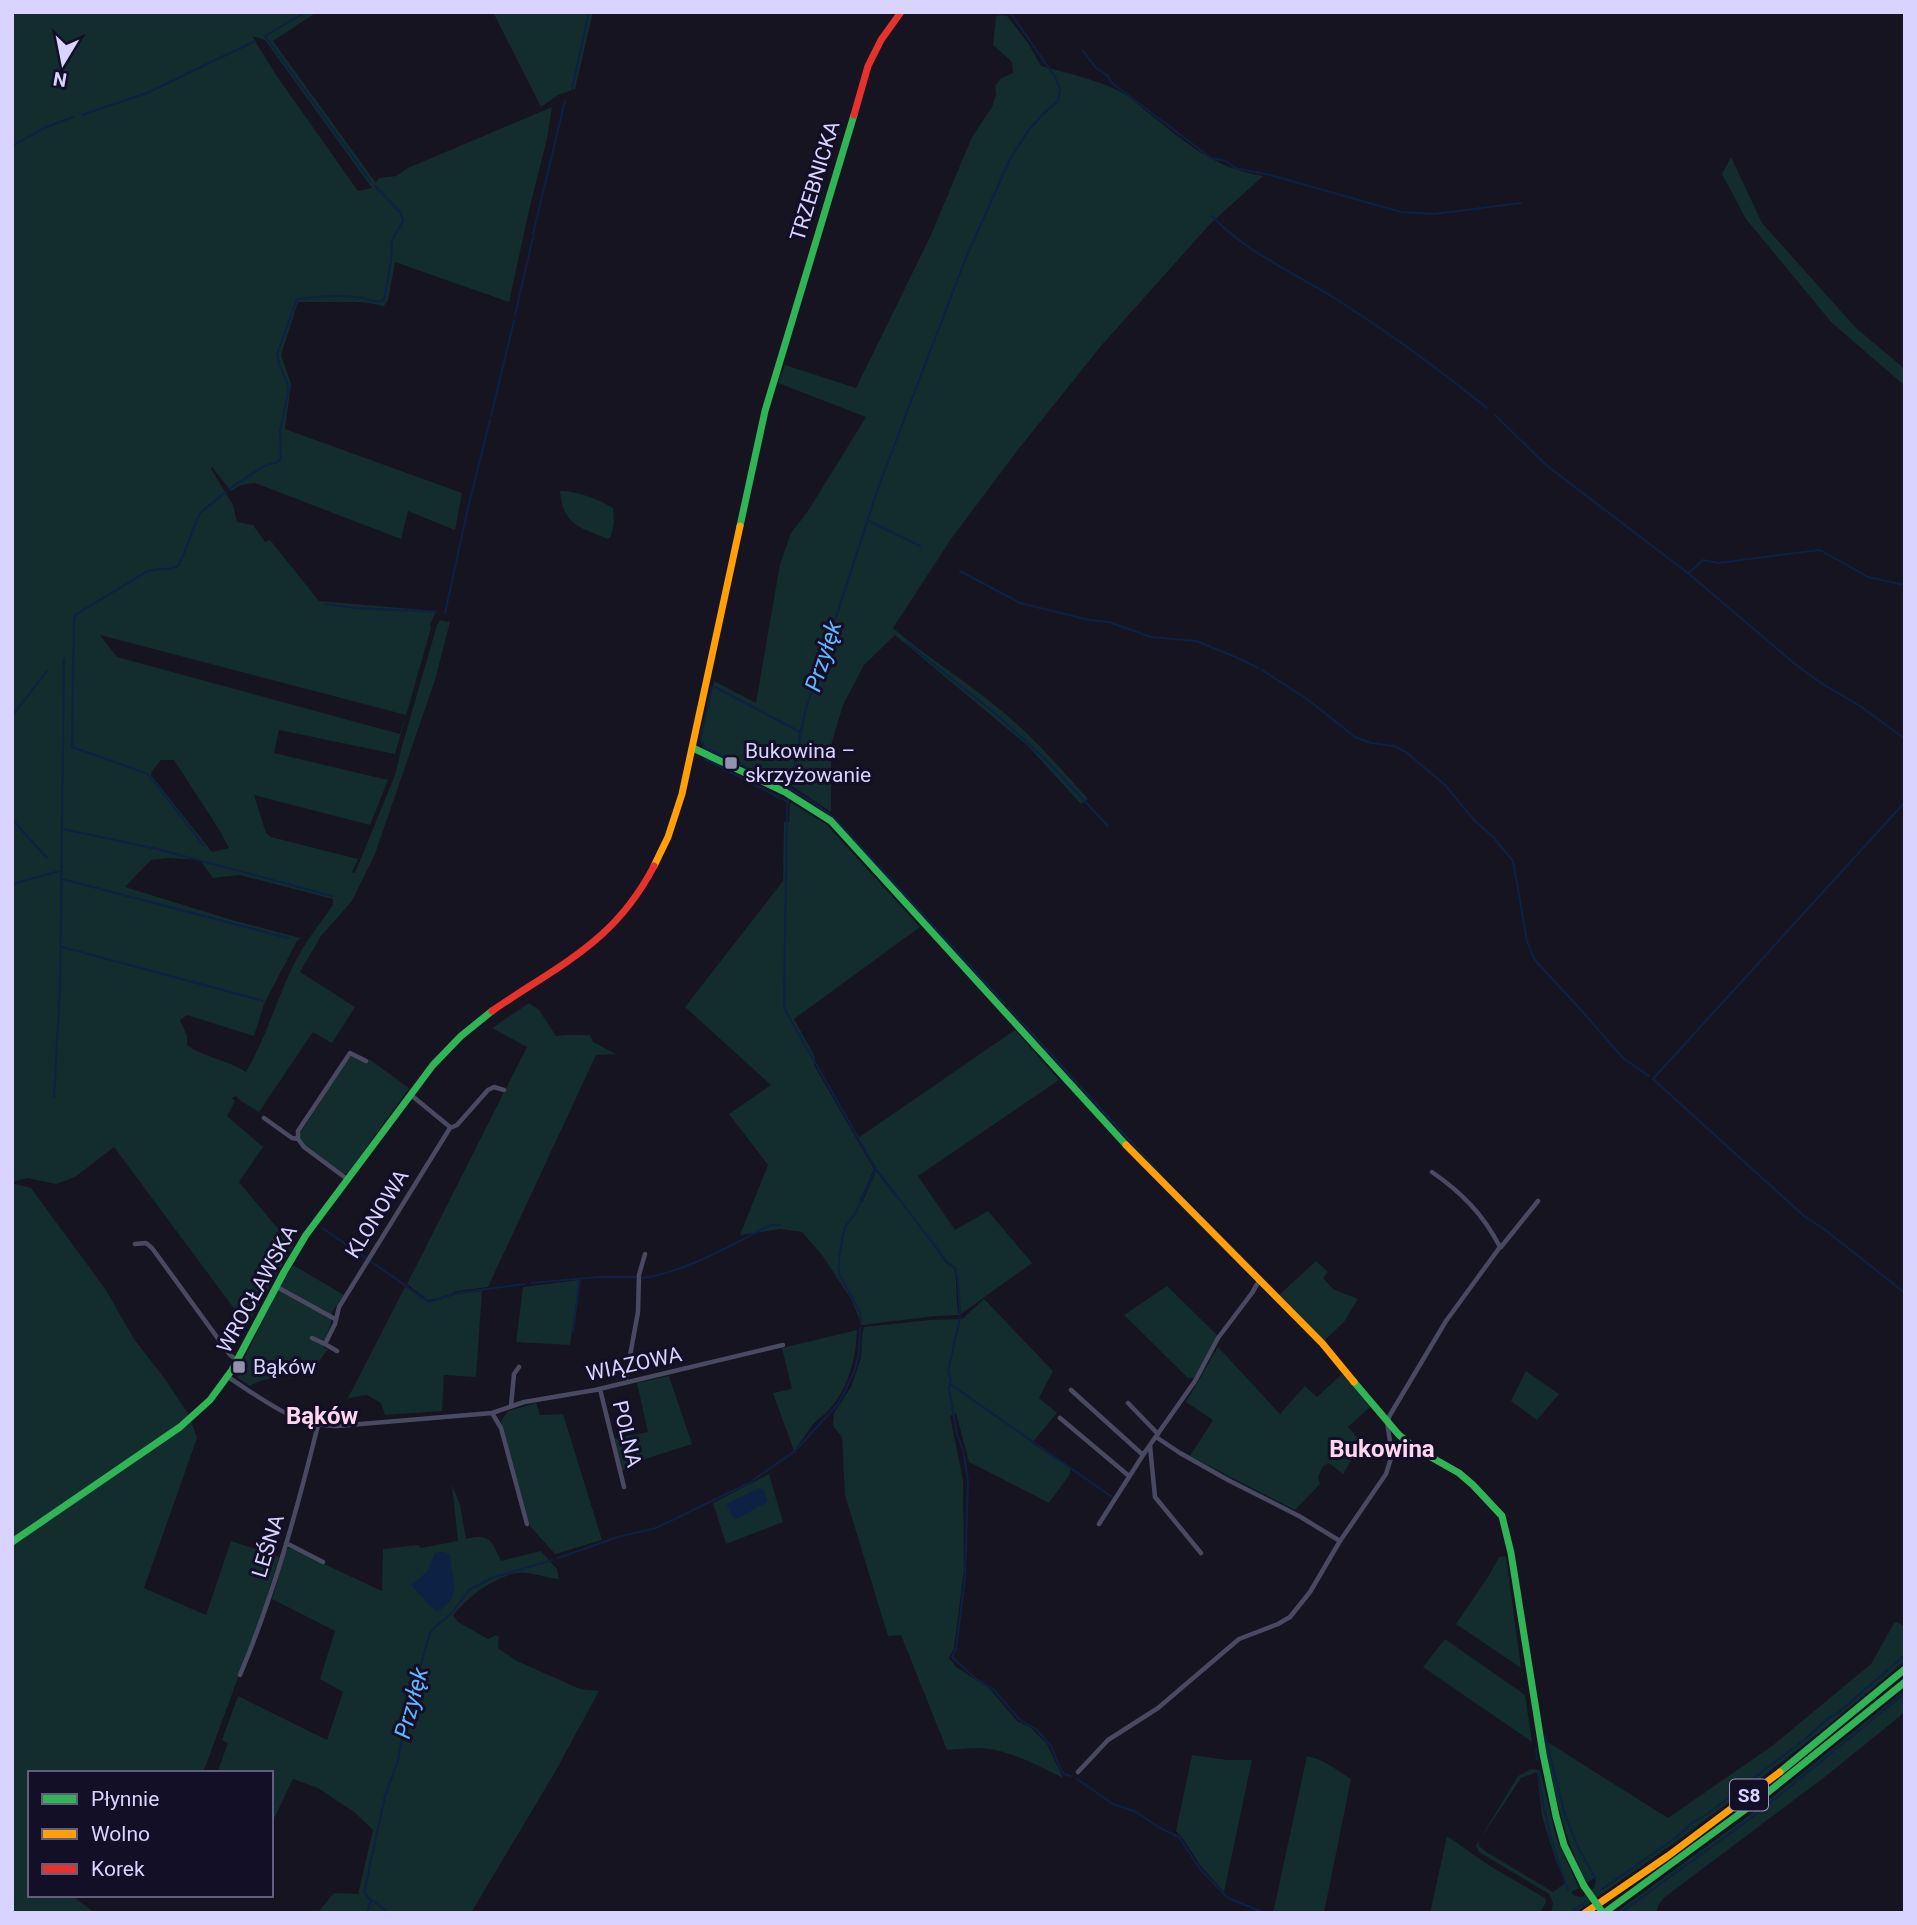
<svg xmlns="http://www.w3.org/2000/svg" width="1917" height="1925" font-family="Roboto,sans-serif">
<style>
.green{fill:#132c2d;fill-rule:evenodd}
.water{fill:#0d2144}
.lines{fill:none;stroke-linecap:round;stroke-linejoin:round}
.stream{stroke:#0d2144;stroke-width:2}
.street{stroke:#4a4962;stroke-width:4.5}
.fast{stroke:#30b455;stroke-width:7}
.slow{stroke:#ff9f0a;stroke-width:7}
.jam{stroke:#e5322d;stroke-width:7}
.fast-bridge{stroke:#30b455;stroke-width:7}
.poi-dot{fill:#9591b1;stroke:#130f26;stroke-width:2.5}
.labels{text-anchor:middle;stroke-width:6;stroke-linejoin:round;paint-order:stroke}
.shield{fill:#130f26;stroke:#9e99be;stroke-width:2}
.shield-label{font-size:19px;font-weight:bold;fill:#d9d4ff}
.street-label{font-size:21px;fill:#d9d4ff;stroke:#130f26}
.poi-label{font-size:21px;fill:#d9d4ff;stroke:#130f26;text-anchor:start}
.water-label{font-size:23px;font-style:italic;fill:#62b6ff;stroke:#130f26}
.quarter-label{font-size:24px;font-weight:bold;fill:#ffd6f0;stroke:#130f26}
</style>
<rect width="100%" height="100%" fill="#161421"/>
<path class="green" d="M12,12H317L273,41L376,183L379,178L396,176L408,168L552,107L547,139L530,206L509,302L395,262L388,300L384,306L362,302H298L281,355L291,384L285,429L462,493L455,530L408,511L401,539L255,483L241,485L231,491L212,467L211,469L233,505L237,522L253,525L265,542L270,540L319,601L436,611L430,625L431,628L395,754L279,730L274,753L388,780L370,825L254,795L266,833L271,837L358,859L352,872L355,873L395,775L402,746L437,625L440,620L450,622L435,680L375,854L352,901L321,936L300,972L355,1007L332,1043L313,1032L259,1112L241,1101L236,1096L232,1098L235,1101L227,1116L263,1147L239,1182L289,1242L294,1244L247,1326L114,1147L75,1177L56,1184L27,1178L12,1182ZM252,36L265,40L372,188L358,191L276,75ZM100,635L406,715L400,734L117,657ZM161,760H174L220,831L229,848L212,852L151,775L152,771ZM168,858L200,860L213,878L240,875L333,899V905C320,923 306,941 296,960C277,997 267,1036 246,1072C228,1060 205,1058 187,1045V1036L180,1020L187,1015L254,1036L264,1004L297,941L300,938L232,920L125,887L151,860Z
M493,12H593L575,89L558,95L541,107Z
M1000,15L1007,16L1028,43L1041,66C1067,73 1095,79 1119,91C1130,96 1140,107 1150,114C1189,145 1212,167 1263,176L1210,224L1101,346L1017,451L951,539L893,628C924,655 960,677 992,703C1028,731 1058,765 1088,799L1081,804L1028,746L895,635L864,665L843,705L831,745V812L792,786L802,732L801,726L790,787L705,747L701,738L714,681L756,703L780,564L791,533L808,511L866,417L778,383L785,365L856,388L931,235L972,137L992,107L996,95L995,86L1001,78L1013,73L1012,62L993,45L996,17Z
M1731,157L1762,223L1856,328L1905,369V386L1831,322L1746,219L1722,174Z
M560,491C577,491 599,499 613,508L614,523L611,536L608,539C580,527 563,526 560,491Z
M790,802L826,824L920,927L794,1019L815,1057L814,1065L874,1169L860,1200L862,1203L876,1171L893,1193H895L877,1169L858,1138L1015,1030L1059,1080L918,1176L955,1230L988,1211L1032,1263L961,1314L956,1268L946,1260L934,1245L946,1263L954,1268C958,1284 955,1300 959,1315L935,1316L862,1325L851,1299L822,1255L802,1232L780,1229L740,1235L768,1165L729,1114L771,1085L685,1007L783,881L784,822H789Z
M529,1003L539,1010L556,1036C567,1034 578,1036 590,1035L593,1042L616,1054L596,1055L488,1287L457,1291L440,1298L428,1300L407,1284L527,1047L492,1028Z
M353,1056L366,1063L369,1059L409,1088L348,1173L344,1174L300,1142L299,1135L349,1057Z
M15,1184L31,1188L106,1290L134,1339L165,1379L189,1415L197,1438L144,1588L206,1615L231,1541L279,1557L264,1607L203,1773H30V1895H71L95,1913H12V1185Z
M1316,1261L1328,1272L1323,1278L1333,1289L1358,1299L1344,1322L1325,1340L1279,1295Z
M293,1265L344,1295L332,1312L331,1323L324,1344V1348L328,1349L311,1373L294,1366L289,1378L284,1375L257,1382L250,1386L238,1378L237,1373L278,1290Z
M579,1280L570,1345L516,1342L523,1287Z
M1167,1286L1218,1336L1194,1378H1188L1124,1315Z
M405,1287L428,1302L458,1294L482,1291L476,1377L444,1375L442,1411L385,1415L381,1403L367,1395L348,1398Z
M984,1299L1053,1371L1039,1398L1057,1413L1032,1443L1070,1468V1474L1049,1503L969,1462L956,1413L950,1416L963,1480L964,1570L954,1648L949,1658L956,1667L990,1689L1017,1721L1030,1727L1047,1744L1063,1778C1037,1765 1010,1750 980,1748C969,1748 958,1749 947,1750L901,1635L888,1636L845,1495L842,1437L833,1426L834,1413L851,1387L861,1358L862,1335L864,1327L930,1320L962,1319Z
M857,1330C856,1360 848,1390 827,1412C823,1416 818,1419 814,1423C807,1432 801,1442 794,1451L773,1393L792,1389L782,1348Z
M1218,1347L1280,1414L1305,1386L1317,1397L1342,1374L1370,1407L1348,1427L1362,1442L1343,1474L1329,1463L1323,1466L1318,1477L1320,1484L1295,1510L1190,1456L1213,1420L1186,1402Z
M1526,1371L1559,1394L1537,1420L1511,1401Z
M669,1376L692,1444L645,1459L622,1471L613,1439L648,1432L637,1383Z
M536,1403L540,1415L563,1414L602,1540L555,1554L530,1526L501,1421L508,1411Z
M769,1474L783,1522L726,1544L713,1503Z
M452,1485L460,1505L466,1539C490,1533 492,1541 501,1561L541,1551L557,1569L559,1579C548,1578 527,1571 516,1573C491,1579 469,1596 453,1615L458,1622L488,1639L496,1635L499,1637L498,1643L499,1649L517,1661L580,1689L599,1691L555,1772L471,1913H317L334,1893L358,1894L373,1830L354,1812L318,1788L293,1779L271,1825V1773H217L228,1743L222,1740L238,1696L327,1740L343,1692L320,1679L335,1631L272,1599L286,1550L290,1548L382,1591L383,1549L418,1545L421,1548L458,1541Z
M1506,1556L1521,1668L1456,1624L1488,1577L1499,1557Z
M1897,1622L1905,1627V1661L1831,1723L1756,1782L1673,1844L1575,1913H1551L1553,1903L1549,1894L1479,1852L1476,1846L1518,1776L1531,1769L1540,1770L1557,1840L1579,1888L1571,1892L1575,1896L1582,1897L1594,1888L1596,1881L1594,1878L1587,1883C1563,1838 1555,1793 1545,1744L1549,1743L1668,1818L1772,1746L1871,1664L1894,1623ZM1537,1772L1542,1816L1556,1861L1565,1883L1553,1892L1488,1853L1479,1846V1841L1521,1778Z
M1445,1639L1525,1695L1532,1742L1423,1667Z
M1905,1690V1712L1826,1776L1665,1897L1659,1904L1656,1913H1615L1759,1808Z
M1192,1755L1227,1760H1252L1224,1892L1200,1865L1184,1840L1176,1831Z
M1307,1756C1323,1759 1337,1770 1351,1779L1324,1913H1273Z
M1447,1836L1490,1866L1545,1898L1546,1902L1540,1913H1430Z"/>
<path class="water" d="M760,1488L764,1490L767,1502L742,1516L734,1519L727,1506L728,1503Z
M443,1552L450,1554C451,1580 464,1597 436,1612L411,1585L427,1572L435,1553Z"/>
<g class="lines">
<path class="stream" d="M306,12L265,36L371,182
M1083,51L1096,68L1107,75L1112,83L1211,158L1226,161L1235,168L1270,175L1401,212L1434,214L1521,203
M572,89L589,12
M82,115L147,93L255,41
M12,146L44,128L73,117
M1212,216C1245,252 1295,273 1336,299C1388,332 1439,369 1487,408
M533,234L565,101
M515,315L533,237
M1495,415L1546,465L1689,574L1795,664L1821,683L1860,706L1905,739
M491,416L514,321
M229,489L264,466L278,462L281,457L280,432L289,387L279,364L277,354L297,299C319,297 340,294 362,298C370,300 376,303 384,300L391,261L392,240L403,221L401,213L375,186
M869,521L920,546
M960,571L1020,603L1089,620L1109,622L1151,637L1196,641L1238,658L1258,668
M1689,573L1703,560L1718,563L1820,550L1868,577L1905,585
M325,604L356,608L436,612
M445,613L468,508L490,420
M907,643L997,715L1048,762L1108,826
M1262,670L1307,699L1355,737L1371,743L1394,746L1406,752L1445,785L1474,820L1494,838L1513,861L1527,941L1534,959L1581,1010L1623,1058L1649,1076
M12,716L47,671
M800,732L717,688L712,687L700,739L704,747C749,770 800,787 838,822L1004,1003
M705,759L788,802
M1905,802L1653,1079L1804,1216L1824,1229L1905,1293
M12,819L47,858
M63,829L157,849L332,896
M204,846L148,774L72,747L74,621L75,615L146,572C157,567 170,572 179,565L200,513L226,492
M62,879L288,938
M12,884L60,871
M62,947L264,1001
M1009,1008L1165,1179
M54,1097L60,987L64,659
M322,1228L366,1258
M369,1260L429,1302L457,1293L525,1284
M643,1278C686,1272 732,1244 771,1225H781
M531,1283L598,1277H636
M960,1315L958,1281L955,1268L948,1263L876,1169L784,1008L787,808L805,712L827,645L878,488L965,260L1010,159L1028,131L1044,113L1058,101L1060,89L1055,77L1010,12
M960,1318L948,1371L951,1380L949,1389L957,1434L963,1450L968,1481L965,1578L956,1649L952,1657L975,1678L994,1690L1020,1720L1036,1729L1051,1746L1061,1770L1064,1774L1071,1776
M861,1324L860,1312L839,1274V1256L845,1227L855,1214L875,1170
M573,1331L580,1280
M950,1384L1112,1497
M558,1558L618,1537L656,1528L749,1483L795,1451L838,1404L846,1389L855,1369L859,1353L860,1328
M1545,1736L1565,1815L1577,1845L1595,1878
M1536,1748L1537,1760
M1538,1771C1543,1813 1553,1851 1568,1890
M1077,1779L1113,1804L1134,1811L1162,1829L1179,1837L1200,1869L1228,1898L1265,1913
M1601,1890L1678,1836L1692,1823L1706,1815L1809,1736L1827,1719L1838,1713L1905,1655
M373,1901L389,1913
M367,1913L371,1900L364,1893L385,1796L398,1760L407,1713L430,1633L435,1627L451,1614L469,1590L492,1578L552,1560
M1570,1913L1583,1904
M1620,1913L1754,1816L1905,1693"/>
<path class="street" d="M411,1095L450,1127
M264,1118L292,1138L298,1139L304,1147L347,1179
M298,1139V1131L350,1053L366,1061
M135,1244L146,1243L152,1248L230,1355L237,1360
M1501,1247L1538,1201
M277,1287L335,1319
M312,1338L325,1344
M337,1351L325,1344L335,1324L339,1307L450,1128L457,1125L488,1090L494,1087L504,1090
M228,1377C261,1398 296,1427 337,1426L492,1413L524,1402L595,1390L783,1345
M625,1383L638,1312L639,1275L645,1254
M600,1389L624,1487
M1071,1390L1143,1455
M1128,1403L1158,1434
M511,1406L514,1374L519,1367
M492,1413L501,1428L527,1524
M1060,1418L1129,1476
M1156,1437L1180,1453L1228,1480L1299,1516L1340,1541
M1150,1446L1155,1497L1201,1553
M1392,1454L1387,1422L1390,1415L1446,1321L1500,1247C1483,1214 1462,1193 1432,1172
M1099,1524L1145,1452L1195,1381L1218,1338L1252,1293L1259,1281
M286,1543L323,1562
M240,1675C274,1594 297,1510 318,1425
M1078,1772L1108,1740L1158,1708L1239,1639L1278,1624L1290,1617L1310,1592L1340,1541L1386,1474L1392,1455L1408,1443"/>
<path class="fast" d="M740,526L765,411L854,115
M693,748L785,792L831,821L1126,1145
M1354,1382L1399,1435L1415,1448L1459,1473L1473,1485L1502,1516L1511,1553L1543,1754L1556,1816L1564,1845L1584,1886
M12,1542L180,1427L210,1400L232,1370L284,1272L306,1235L433,1065L461,1036L492,1011
M1780,1772L1905,1669
M1604,1913L1757,1801L1905,1682"/>
<path class="slow" d="M654,866L668,837L682,794L740,526
M1126,1145L1322,1343L1354,1382
M1585,1913L1668,1856L1780,1772"/>
<path class="jam" d="M854,115L868,66L881,40L901,12
M492,1011C560,964 614,943 654,866"/>
<path class="fast-bridge" d="M1584,1886L1603,1913"/>
</g>
<g class="poi-dot">
<rect x="724" y="756" width="14" height="14" rx="3.5"/>
<rect x="232" y="1360" width="14" height="14" rx="3.5"/>
</g>
<g class="labels">
<rect class="shield" x="1730" y="1779.5" width="38" height="31" rx="5"/>
<g class="shield-label">
<text x="1749" y="1802">S8</text>
</g>
<g class="street-label">
<text transform="translate(815 181) rotate(-73)" y="7">TRZEBNICKA</text>
<text transform="translate(377 1214) rotate(-58)" y="7">KLONOWA</text>
<text transform="translate(257 1289) rotate(-61)" y="7">WROCŁAWSKA</text>
<text transform="translate(634 1364) rotate(-12)" y="7">WIĄZOWA</text>
<text transform="translate(627 1434) rotate(77)" y="7">POLNA</text>
<text transform="translate(268 1546) rotate(-73)" y="7">LEŚNA</text>
</g>
<g class="poi-label">
<text x="745" y="758">Bukowina –<tspan x="745" dy="24">skrzyżowanie</tspan></text>
<text x="253" y="1374">Bąków</text>
</g>
<g class="water-label">
<text transform="translate(823 656) rotate(-72)" y="8">Przyłęk</text>
<text transform="translate(411 1703) rotate(-75)" y="8">Przyłęk</text>
</g>
<g class="quarter-label">
<text x="322" y="1424">Bąków</text>
<text x="1382" y="1457">Bukowina</text>
</g>
</g>
<rect width="1917" height="1925" fill="none" stroke="#d9d4ff" stroke-width="28"/>
<rect x="28" y="1771" width="245" height="126" fill="#130f26" stroke="#625e7d" stroke-width="2"/>
<rect x="42" y="1794" width="35" height="10" fill="#30b455" stroke="#625e7d" stroke-width="2"/>
<text x="91" y="1806" font-size="21" fill="#d9d4ff">Płynnie</text>
<rect x="42" y="1829" width="35" height="10" fill="#ff9f0a" stroke="#625e7d" stroke-width="2"/>
<text x="91" y="1841" font-size="21" fill="#d9d4ff">Wolno</text>
<rect x="42" y="1864" width="35" height="10" fill="#e5322d" stroke="#625e7d" stroke-width="2"/>
<text x="91" y="1876" font-size="21" fill="#d9d4ff">Korek</text>
<g transform="translate(63 63) rotate(190)" stroke="#130f26" stroke-width="5" paint-order="stroke">
<path d="M0-5L12 26L0 18L-12 26Z" fill="#d9d4ff"/>
<text y="-10" font-size="19" font-weight="bold" text-anchor="middle" fill="#d9d4ff">N</text>
</g>
</svg>
